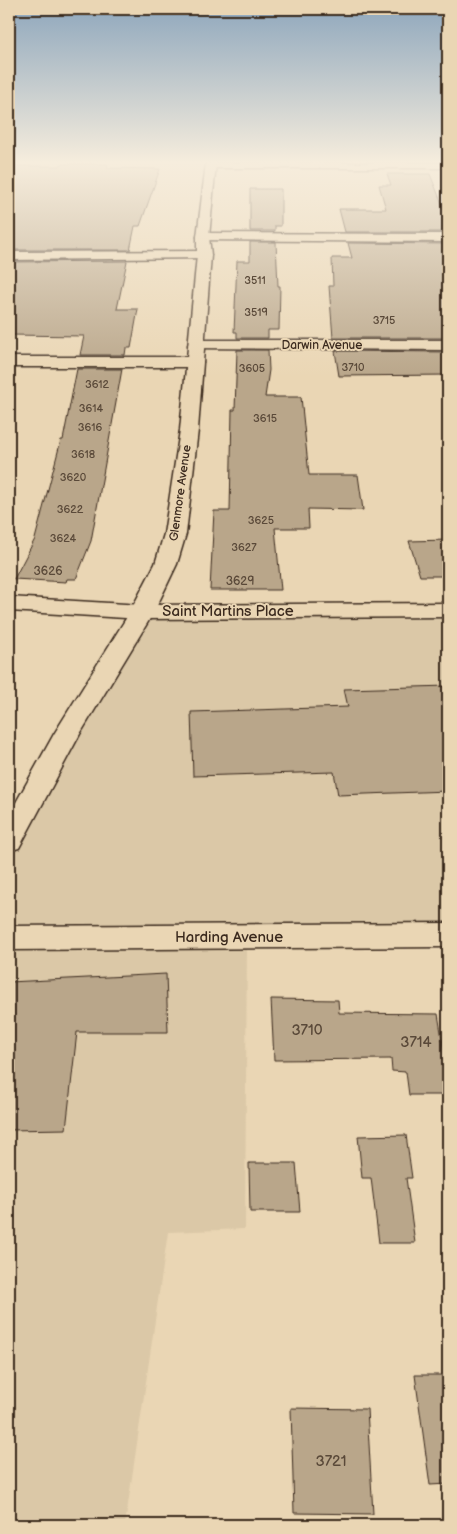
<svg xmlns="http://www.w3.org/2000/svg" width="457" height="1534" font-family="'Balsamiq Sans',sans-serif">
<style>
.built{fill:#dbc8a7}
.building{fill:#b9a68a;stroke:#3b2a1e}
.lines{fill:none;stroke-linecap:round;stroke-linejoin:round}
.street-casing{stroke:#3b2a1e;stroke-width:3}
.secondary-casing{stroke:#3b2a1e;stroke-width:3}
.street{fill:#ead6b4;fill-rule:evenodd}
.secondary{fill:#ead6b4;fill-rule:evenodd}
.labels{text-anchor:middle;stroke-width:4;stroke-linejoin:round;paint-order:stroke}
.far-number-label{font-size:11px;fill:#5a4939}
.far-street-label{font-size:12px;fill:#3b2a1e;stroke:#ead6b4}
.number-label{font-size:12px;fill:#5a4939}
.street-label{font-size:15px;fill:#3b2a1e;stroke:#ead6b4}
.near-number-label{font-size:15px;fill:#5a4939}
</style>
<rect width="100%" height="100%" fill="#ead6b4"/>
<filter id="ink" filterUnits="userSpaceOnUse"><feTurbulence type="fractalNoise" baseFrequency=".02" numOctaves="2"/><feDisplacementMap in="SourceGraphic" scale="10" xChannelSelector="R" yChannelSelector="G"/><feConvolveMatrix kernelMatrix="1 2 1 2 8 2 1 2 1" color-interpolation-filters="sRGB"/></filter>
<g filter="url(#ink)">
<path class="built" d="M448,610V935L247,937L245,1229L168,1232L125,1525H9V841L67,734L142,612Z"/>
<path class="building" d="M61,164H108L107,168L160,169L140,226H135L130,250H9V166H60Z
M387,174H430L448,219V232H345L339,209H386L379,185H391Z
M250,189H281V226H275V231H250Z
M250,242H276L278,286H280L279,330H268V338H237V332H234L237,261H250Z
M348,243L448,244V338H333L329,286H333L332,258H352Z
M127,261L117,309H138L131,348H126L125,355H80L84,336L9,335V262Z
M237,350H268L269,370L265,397H301L309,475H358L363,510L308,509L309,528H275L281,590H210L214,511H230L232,410H235Z
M335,351L448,352V375L339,376Z
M77,369H122L91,541L76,579H67L66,582L14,579L35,539L61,440H63Z
M448,540V576H420L409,541Z
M448,686V791L338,795L334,772L193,776L191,712L348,707L344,689Z
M166,974L168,1032H77L66,1129L9,1130V982Z
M271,999L338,1000L339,1013L438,1014L448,1075V1095H409L406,1072L392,1071L391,1059L274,1060Z
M406,1135L412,1178H406L415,1243H379L371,1178H362L358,1136Z
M249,1163H296L300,1212H250Z
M415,1375H448V1484L430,1485Z
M291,1408L367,1409L373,1514L294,1513Z"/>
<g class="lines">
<g class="street-casing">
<path id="street" d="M208,163H448V168H211L206,165Z
M203,233L448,234V242L198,240L197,237L198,234Z
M204,251L211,255L209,258L9,260V252Z
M196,340H448V350L190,348L188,345L190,342Z
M9,357H195L201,359L203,362L201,365L195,367H9Z
M9,597L142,605L448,603V617L142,619L9,611Z
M448,923V947L9,950V926Z"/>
</g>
<g class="secondary-casing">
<path id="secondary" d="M206,163H216L209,237L211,255L198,430L186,534L177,564L154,612L80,734L19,848L9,851V815L54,734L130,612L155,564L164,534L180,430L197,255V237Z"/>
</g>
<use href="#street" class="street"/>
<use href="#secondary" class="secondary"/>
</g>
</g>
<linearGradient id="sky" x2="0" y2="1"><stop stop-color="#8da6bc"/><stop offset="0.43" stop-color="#f6eddd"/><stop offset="1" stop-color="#f6eddd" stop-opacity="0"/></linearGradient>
<rect width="457" height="377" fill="url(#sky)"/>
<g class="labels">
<g class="far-number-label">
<text x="255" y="284">3511</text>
<text x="256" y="316">3519</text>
<text x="384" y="324">3715</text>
<text x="353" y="371">3710</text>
<text x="252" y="372">3605</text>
<text x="97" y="388">3612</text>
<text x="91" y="412">3614</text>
<text x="265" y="422">3615</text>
<text x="90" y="431">3616</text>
<text x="83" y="458">3618</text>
<text x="73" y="481">3620</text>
<text x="70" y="513">3622</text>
<text x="261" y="524">3625</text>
<text x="63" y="542">3624</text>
<text x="244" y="551">3627</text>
</g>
<g class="far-street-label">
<text x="322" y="349">Darwin Avenue</text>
<text transform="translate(180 493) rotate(-82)" y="4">Glenmore Avenue</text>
</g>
<g class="number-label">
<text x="48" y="575">3626</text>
<text x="240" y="585">3629</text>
</g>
<g class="street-label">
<text x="228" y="616">Saint Martins Place</text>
<text x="229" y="942">Harding Avenue</text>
</g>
<g class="near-number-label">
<text x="307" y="1035">3710</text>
<text x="416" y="1047">3714</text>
<text x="331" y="1466">3721</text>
</g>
</g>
<rect width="457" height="1534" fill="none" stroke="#ead6b4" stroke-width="30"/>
<rect x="15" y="15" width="427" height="1504" fill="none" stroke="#3b2a1e" stroke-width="2" filter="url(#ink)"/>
</svg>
